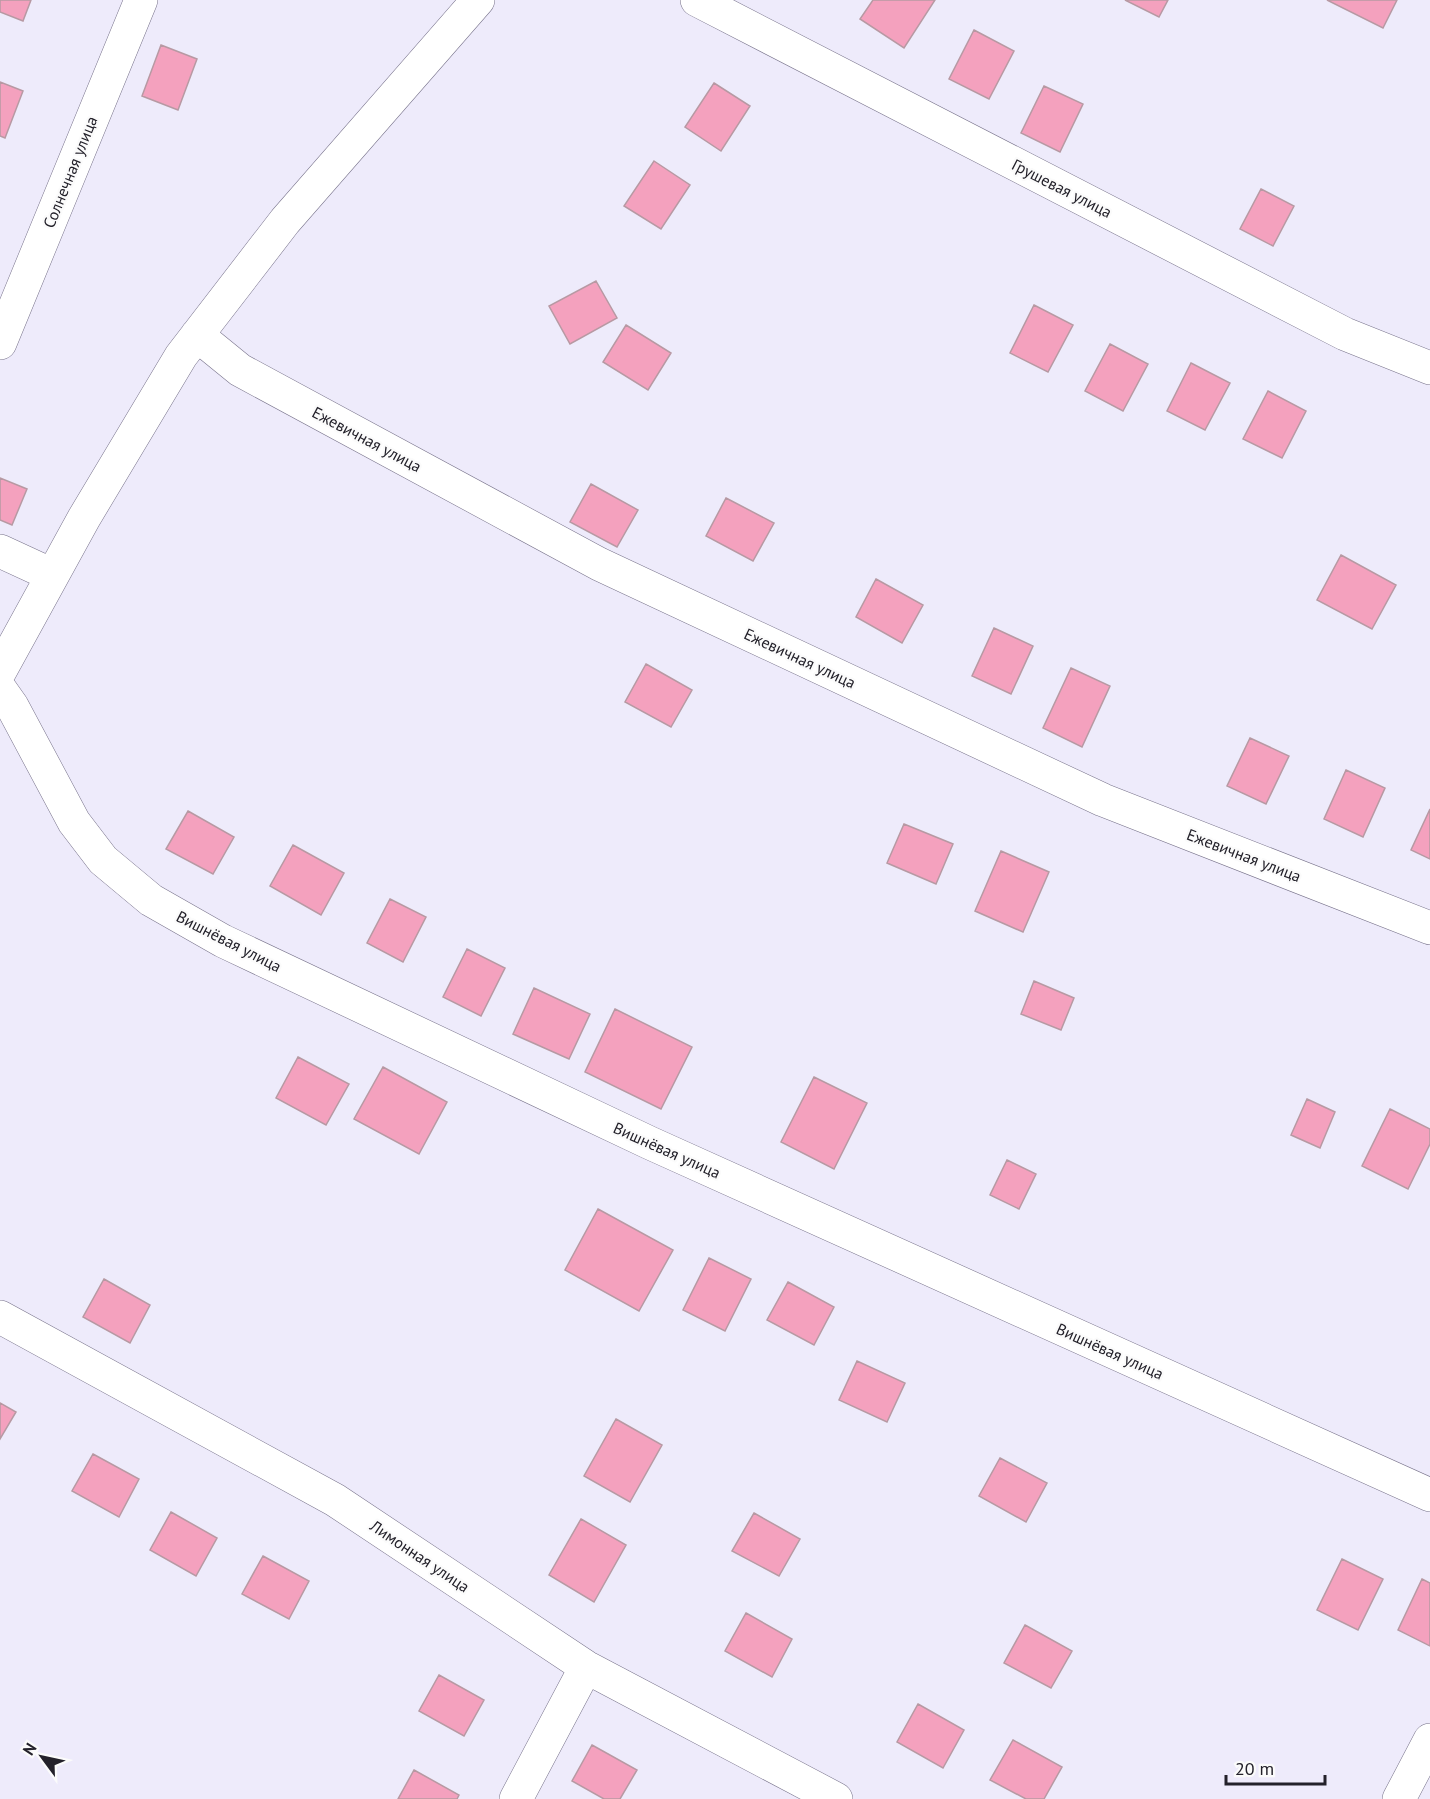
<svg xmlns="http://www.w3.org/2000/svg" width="1430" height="1799" font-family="'PT Sans',sans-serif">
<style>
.building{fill:#f4a1be;stroke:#b799a3;stroke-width:1.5}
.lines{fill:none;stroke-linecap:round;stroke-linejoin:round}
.minor-casing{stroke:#78738b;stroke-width:34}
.minor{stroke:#fff;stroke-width:33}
.labels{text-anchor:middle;stroke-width:4.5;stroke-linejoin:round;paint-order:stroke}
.street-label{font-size:16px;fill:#23212a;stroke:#fbfbfb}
</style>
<rect width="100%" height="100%" fill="#eeebfb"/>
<path class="building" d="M0,0H31L23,21L0,12Z
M873,0H935L904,48L860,19Z
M1125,0H1168L1159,17Z
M1327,0H1397L1383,28Z
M974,30L1014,51L989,99L949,79Z
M161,45L197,59L178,110L142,96Z
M0,82L23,91L5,138L0,136Z
M714,83L750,106L721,151L685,127Z
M1044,86L1083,104L1060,152L1021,133Z
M654,161L690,185L661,229L624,206Z
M1261,189L1294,206L1273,246L1240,229Z
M596,281L617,318L570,344L549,306Z
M1034,305L1073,325L1048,372L1010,353Z
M626,325L671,353L648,390L603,362Z
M1110,344L1148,364L1123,411L1085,391Z
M1191,363L1230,383L1205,430L1167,411Z
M1268,391L1306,411L1282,458L1243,439Z
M0,478L27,489L12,525L0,520Z
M591,484L638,510L617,547L570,522Z
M726,498L774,523L753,561L706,536Z
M1341,555L1396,585L1372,629L1317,600Z
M876,579L923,605L902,643L856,617Z
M994,628L1033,646L1011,694L972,676Z
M646,664L692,690L671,727L625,702Z
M1071,668L1110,686L1082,747L1043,728Z
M1250,738L1289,756L1266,804L1227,786Z
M1346,770L1385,788L1363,837L1324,819Z
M1430,809V859L1411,850Z
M188,811L234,837L213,874L166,849Z
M904,824L953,844L936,884L887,863Z
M293,845L344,873L321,915L270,886Z
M1001,851L1049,872L1023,932L975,911Z
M390,899L426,917L403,962L367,943Z
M467,949L505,968L481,1016L443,997Z
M1034,981L1074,998L1061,1030L1021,1014Z
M534,988L590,1014L569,1059L513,1034Z
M615,1009L692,1047L661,1109L585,1072Z
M298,1057L349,1084L326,1125L276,1098Z
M383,1067L447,1102L419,1154L354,1119Z
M814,1077L867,1103L834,1169L781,1142Z
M1307,1099L1335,1112L1320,1148L1291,1135Z
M1390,1109L1430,1129V1144L1408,1189L1362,1166Z
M1007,1160L1036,1174L1019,1209L990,1195Z
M598,1209L673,1250L639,1311L565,1270Z
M709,1258L751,1279L725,1331L683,1310Z
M104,1279L150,1305L130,1343L83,1317Z
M788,1282L834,1307L814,1345L767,1320Z
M857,1361L905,1383L887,1422L839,1400Z
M0,1403L16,1412L0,1439Z
M616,1419L662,1445L630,1502L584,1476Z
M93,1454L139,1479L119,1517L72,1491Z
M1000,1458L1047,1483L1026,1522L979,1496Z
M171,1512L217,1538L196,1576L150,1550Z
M754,1513L800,1539L779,1576L732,1551Z
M581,1519L626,1545L594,1602L549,1575Z
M263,1556L309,1581L289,1619L242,1594Z
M1342,1559L1383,1579L1358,1630L1317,1610Z
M1422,1579L1430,1583V1646L1398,1630Z
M746,1613L792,1639L772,1677L725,1651Z
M1025,1625L1072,1651L1051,1688L1004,1663Z
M439,1675L484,1700L464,1736L419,1711Z
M918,1704L964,1730L943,1768L897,1742Z
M1013,1740L1062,1767L1044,1799H1026L990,1780Z
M592,1745L637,1770L620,1799H604L572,1781Z
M414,1770L459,1795L457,1799H398Z"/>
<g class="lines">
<g class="minor-casing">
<path id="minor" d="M697,0L1345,334L1430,368
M197,335L240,370L599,564L1103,800L1430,928
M0,343L141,0
M0,551L52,575
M0,671L84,518L181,356L285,221L478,0
M0,689L12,706L74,822L103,860L151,900L223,941L650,1143L1430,1495
M0,1317L335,1500L586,1667L836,1799
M516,1799L586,1667
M1399,1799L1430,1740"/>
</g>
<use href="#minor" class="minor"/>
</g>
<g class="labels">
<g class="street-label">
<text transform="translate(70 172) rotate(-68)" y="6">Солнечная улица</text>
<text transform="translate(1062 188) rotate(27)" y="6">Грушевая улица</text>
<text transform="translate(367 439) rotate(28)" y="6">Ежевичная улица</text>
<text transform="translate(800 658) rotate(25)" y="6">Ежевичная улица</text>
<text transform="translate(1244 855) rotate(21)" y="6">Ежевичная улица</text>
<text transform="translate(229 941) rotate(27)" y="6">Вишнёвая улица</text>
<text transform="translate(667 1150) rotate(24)" y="6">Вишнёвая улица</text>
<text transform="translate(1110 1351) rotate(24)" y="6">Вишнёвая улица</text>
<text transform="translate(420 1556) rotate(34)" y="6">Лимонная улица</text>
</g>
</g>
<g transform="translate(42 1757) rotate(303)" stroke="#fbfbfb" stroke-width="4.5" paint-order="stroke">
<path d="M0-4.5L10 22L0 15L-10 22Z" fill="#23212a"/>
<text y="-9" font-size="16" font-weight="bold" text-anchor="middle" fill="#23212a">N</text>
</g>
<path d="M1226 1775v9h99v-9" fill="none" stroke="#23212a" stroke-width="3"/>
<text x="1235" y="1775" font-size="18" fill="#23212a" stroke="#fbfbfb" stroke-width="4.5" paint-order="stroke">20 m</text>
</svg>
